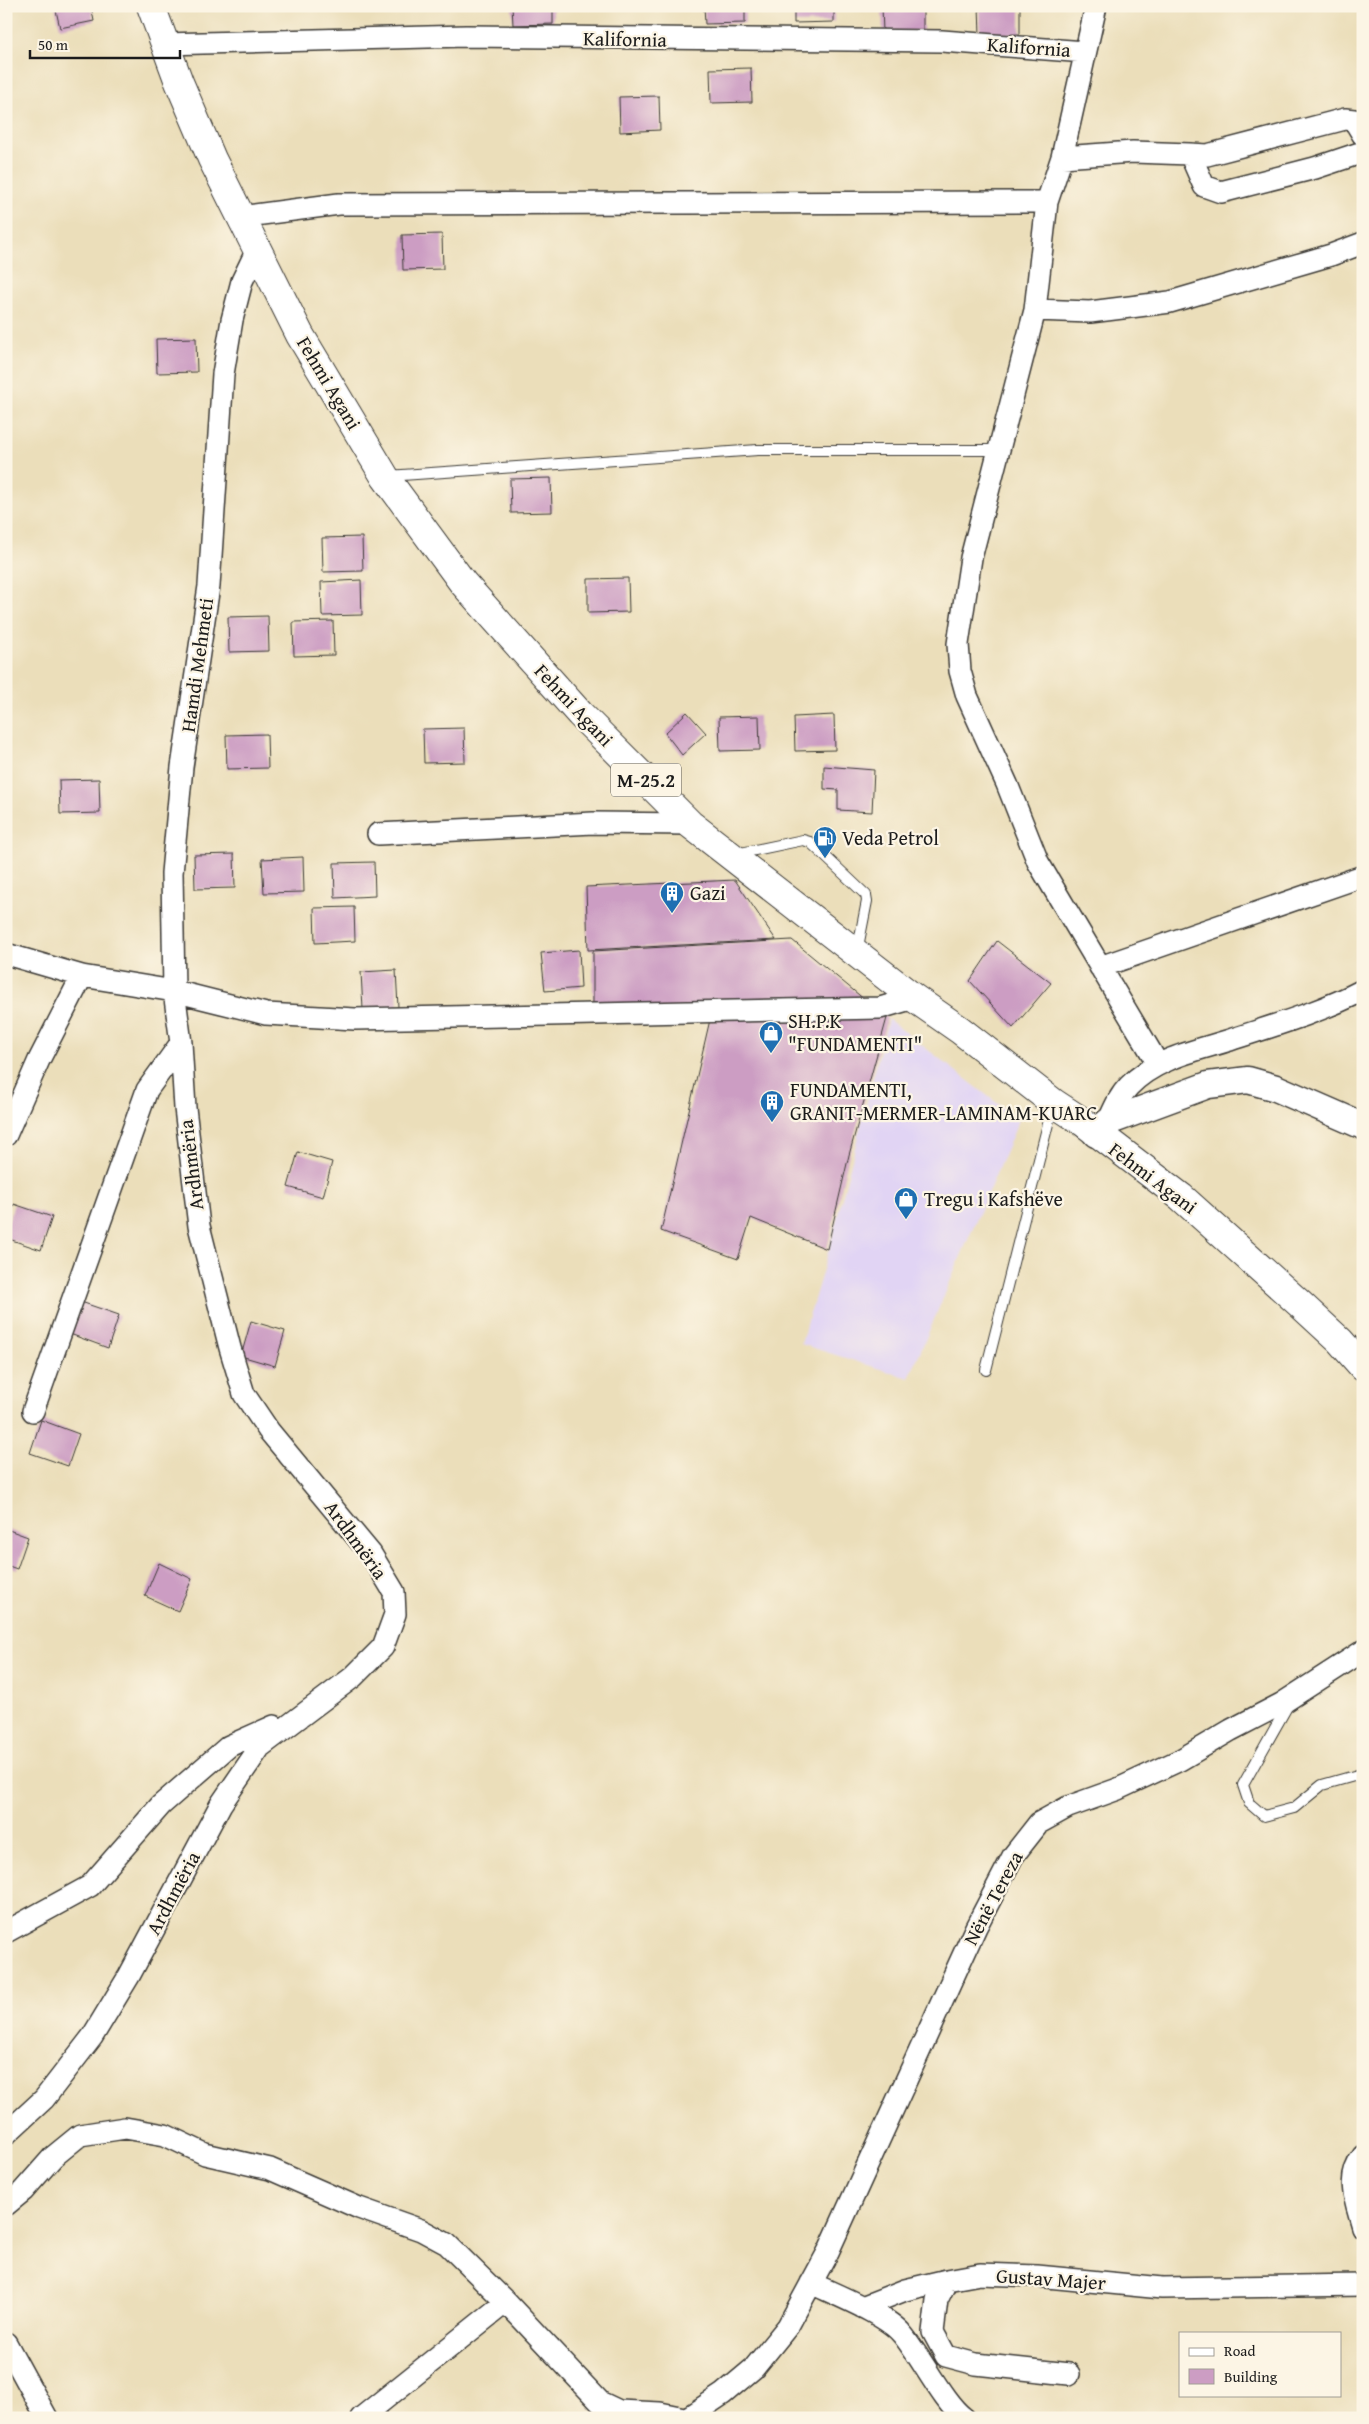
<svg xmlns="http://www.w3.org/2000/svg" width="1369" height="2424" font-family="'Gentium Book Plus',serif">
<style>
.built{fill:#e1d4f4}
.building{fill:#cc9dc3}
.lines{fill:none;stroke-linecap:round;stroke-linejoin:round}
.service-casing{stroke:#3b3934;stroke-width:12}
.minor-casing{stroke:#3b3934;stroke-width:24}
.tertiary-casing{stroke:#3b3934;stroke-width:29}
.primary-casing{stroke:#3b3934;stroke-width:30}
.service{stroke:#fff;stroke-width:10}
.minor{stroke:#fff;stroke-width:21}
.tertiary{stroke:#fff;stroke-width:26}
.primary{stroke:#fff;stroke-width:28}
.labels{text-anchor:middle;stroke-width:4.5;stroke-linejoin:round;paint-order:stroke}
.shield{fill:#fcf5e5;stroke:#5f5d58;stroke-width:1}
.shield-label{font-size:19px;font-weight:bold;fill:#1c1c1c}
.street-label{font-size:20px;fill:#1c1c1c;stroke:#fcf5e5}
.poi-label{font-size:20px;fill:#1c1c1c;stroke:#fcf5e5;text-anchor:start}
</style>
<rect width="100%" height="100%" fill="#fcf5e5"/>
<filter id="ink" filterUnits="userSpaceOnUse"><feTurbulence type="fractalNoise" baseFrequency=".02" numOctaves="2"/><feDisplacementMap in="SourceGraphic" scale="10" xChannelSelector="R" yChannelSelector="G"/><feConvolveMatrix kernelMatrix="1 2 1 2 8 2 1 2 1" color-interpolation-filters="sRGB"/></filter>
<filter id="wash" filterUnits="userSpaceOnUse"><feTurbulence type="fractalNoise" baseFrequency=".0096" numOctaves="4" result="noise"/><feDisplacementMap in="SourceGraphic" scale="20" xChannelSelector="R" yChannelSelector="G"/><feGaussianBlur stdDeviation="1.12" result="paint"/><feColorMatrix in="noise" values="0 0 0 0 0 0 0 0 0 0 0 0 0 0 0 0 0 1.4 0 .05"/><feComposite in="paint" operator="in"/></filter>
<g filter="url(#wash)">
<rect width="100%" height="100%" fill="#ebdeba"/>
<path class="built" d="M888,1019L1019,1120L909,1378L801,1344L829,1249Z"/>
<g id="blocks">
<path class="building" d="M55,6H91L94,21L60,28Z
M512,6H553V24L513,25Z
M704,6H745V23L705,24Z
M794,6H834V22L794,23Z
M882,6H923V31L883,32Z
M979,6H1020V34L980,35Z
M751,68L752,102L711,103L710,69Z
M659,96L660,130L620,132L619,97Z
M442,234L443,269L403,270L402,235Z
M196,338L197,372L157,373L156,339Z
M551,478L552,512L511,513L510,479Z
M362,537L363,571L323,572L322,538Z
M628,578L629,612L588,613V579Z
M361,580L362,615L322,616L321,582Z
M268,616L269,651L229,652L228,617Z
M333,621L334,655L294,656L293,622Z
M687,712L706,733L682,755L665,733Z
M834,715L835,750L795,751L794,717Z
M759,716L760,750L720,751L719,717Z
M464,728L465,762L424,763L423,729Z
M267,734L268,768L227,769L226,735Z
M824,766L874,770L872,812L838,810V790L824,789Z
M99,779L100,813L60,814L59,780Z
M234,854L235,888L195,889L194,855Z
M303,857L304,892L264,893L262,859Z
M374,862L375,896L335,898L334,863Z
M735,880L776,940L588,950L586,887Z
M354,907L355,941L315,943L314,908Z
M792,940L887,1018L849,1155L827,1249L751,1218L738,1259L661,1231L712,1011L593,1007V951Z
M997,941L1051,983L1013,1028L970,981Z
M579,950L581,988L545,991L541,953Z
M396,970L398,1007L363,1009L361,972Z
M298,1152L332,1162L323,1197L288,1187Z
M14,1204L52,1217L41,1250L6,1238V1228Z
M81,1302L119,1315L108,1348L70,1334Z
M251,1321L285,1331L275,1366L241,1356Z
M41,1420L79,1434L68,1466L30,1453Z
M6,1529L28,1537L17,1569L6,1565Z
M159,1563L192,1579L178,1611L145,1596Z"/>
</g>
</g>
<g filter="url(#ink)">
<use href="#blocks" fill-opacity="0" stroke="#3b3934" stroke-width="1"/>
<g class="lines">
<g class="service-casing">
<path id="service" d="M388,476L758,450H998
M736,854L803,840L810,842L866,895L867,901L857,952
M986,1370L1053,1104
M1288,1705L1243,1785L1249,1803L1264,1816L1294,1808L1322,1785L1361,1774"/>
</g>
<g class="minor-casing">
<path id="minor" d="M1096,6L1062,157L1047,202L1035,310L971,558L958,644L960,671L967,696L1007,784L1038,862L1158,1064
M164,44L466,36L942,41L1085,52
M1190,154L1207,155L1345,119L1354,120L1363,135
M1062,157L1133,152L1190,154L1204,186L1221,192L1315,168L1363,152
M240,217L339,204L1047,202
M1035,310L1090,312L1170,302L1331,255L1363,243
M378,834L593,823L690,824
M6,954L82,976L174,991L266,1014L355,1019L880,1008L914,998
M1100,967L1363,876
M1108,1122C1114,1109 1119,1096 1129,1086C1156,1058 1195,1051 1230,1040C1275,1025 1321,1012 1363,990
M6,1135L39,1060L82,976
M33,1411L147,1090L181,1043
M6,1932L90,1886L161,1805L229,1746L274,1726
M6,2134L44,2099L92,2037L129,1976L221,1804L260,1747L353,1677L383,1647L395,1614L394,1592L371,1554L269,1431L244,1394L230,1348L199,1226L185,1108L181,1043L174,991L172,873L182,767L209,586L223,374L232,320L242,281L257,250
M1363,2156C1345,2179 1356,2201 1363,2227
M6,2205L23,2191L53,2157L80,2135L125,2128L165,2135L205,2154L270,2169L359,2208L421,2230L447,2244L506,2302L600,2402L619,2411
M811,2283C834,2294 887,2315 902,2334C920,2355 944,2404 964,2418
M862,2307L905,2290L947,2280
M6,2343L47,2418
M1069,2374L976,2364L946,2356L933,2332L937,2300L947,2280L980,2274L1037,2276L1162,2288L1363,2285
M361,2418L506,2302
M612,2418L619,2411L660,2413L684,2418
M687,2418L723,2394L754,2368L788,2326L828,2252L976,1927L1013,1856L1039,1823L1068,1807L1118,1789L1180,1760L1231,1730L1281,1704L1363,1651"/>
</g>
<g class="tertiary-casing">
<path id="tertiary" d="M1096,1134L1108,1122L1208,1085L1248,1080L1276,1088L1363,1126"/>
</g>
<g class="primary-casing">
<path id="primary" d="M151,6L179,82L212,159L300,335L385,477L463,583L580,714L690,824L914,998L960,1030L1054,1103L1083,1122L1181,1197L1300,1304L1340,1341L1363,1367"/>
</g>
<use href="#service" class="service"/>
<use href="#minor" class="minor"/>
<use href="#tertiary" class="tertiary"/>
<use href="#primary" class="primary"/>
</g>
</g>
<defs>
<g id="fuel-pin" transform="scale(1.25)"><path d="M0 17L-7.5 6A9.5 9.5 0 1 1 7.5 6Z" fill="#1f6fb2" stroke="#fcf5e5"/><path d="M-5.5-6h7V0h2V4h1.3V-2.5L3-4.5l.8-.8L6-3V5H2.5V1h-1V6h-7ZM-4.2-4.7v3.2H.2V-4.7Z" fill="#fff"/></g>
<g id="building-pin" transform="scale(1.25)"><path d="M0 17L-7.5 6A9.5 9.5 0 1 1 7.5 6Z" fill="#1f6fb2" stroke="#fcf5e5"/><path d="M-4-6H4V6H1V3H-1V6H-4ZM-2.5-4.3h1.7v1.8h-1.7ZM.8-4.3h1.7v1.8H.8ZM-2.5-1h1.7V.8h-1.7ZM.8-1h1.7V.8H.8Z" fill="#fff"/></g>
<g id="shop-pin" transform="scale(1.25)"><path d="M0 17L-7.5 6A9.5 9.5 0 1 1 7.5 6Z" fill="#1f6fb2" stroke="#fcf5e5"/><path d="M-5-2.5h2.3a2.7 3.5 0 0 1 5.4 0H5L5.5 6h-11ZM-1.5-2.5h3a1.5 2.3 0 0 0-3 0Z" fill="#fff"/></g>
</defs>
<g fill-rule="evenodd">
<use href="#fuel-pin" x="825" y="838"/>
<use href="#building-pin" x="672" y="893"/>
<use href="#shop-pin" x="771" y="1033"/>
<use href="#building-pin" x="772" y="1102"/>
<use href="#shop-pin" x="906" y="1199"/>
</g>
<g class="labels">
<rect class="shield" x="611" y="763.5" width="70" height="33" rx="4"/>
<g class="shield-label">
<text x="646" y="787">M-25.2</text>
</g>
<g class="street-label">
<text transform="translate(625 39) rotate(1)" y="7">Kalifornia</text>
<text transform="translate(1029 47) rotate(4)" y="7">Kalifornia</text>
<text transform="translate(329 383) rotate(59)" y="7">Fehmi Agani</text>
<text transform="translate(197 665) rotate(-82)" y="7">Hamdi Mehmeti</text>
<text transform="translate(574 705) rotate(47)" y="7">Fehmi Agani</text>
<text transform="translate(191 1165) rotate(-97)" y="7">Ardhmëria</text>
<text transform="translate(1153 1178) rotate(37)" y="7">Fehmi Agani</text>
<text transform="translate(356 1540) rotate(54)" y="7">Ardhmëria</text>
<text transform="translate(173 1893) rotate(-62)" y="7">Ardhmëria</text>
<text transform="translate(993 1898) rotate(-62)" y="7">Nënë Tereza</text>
<text transform="translate(1051 2279) rotate(4)" y="7">Gustav Majer</text>
</g>
<g class="poi-label">
<text x="842" y="845">Veda Petrol</text>
<text x="690" y="900">Gazi</text>
<text x="788" y="1028">SH.P.K<tspan x="788" dy="23">"FUNDAMENTI"</tspan></text>
<text x="790" y="1097">FUNDAMENTI,<tspan x="790" dy="23">GRANIT-MERMER-LAMINAM-KUARC</tspan></text>
<text x="924" y="1206">Tregu i Kafshëve</text>
</g>
</g>
<rect width="1369" height="2424" fill="none" stroke="#fcf5e5" stroke-width="25"/>
<rect x="1179" y="2332" width="162" height="65" fill="#fcf5e5" stroke="#a29e95"/>
<rect x="1189" y="2348" width="25" height="8" fill="#ffffff" stroke="#a29e95"/>
<text x="1224" y="2356" font-size="15" fill="#1c1c1c">Road</text>
<rect x="1189" y="2369" width="25" height="15" fill="#cc9dc3" stroke="#a29e95"/>
<text x="1224" y="2382" font-size="15" fill="#1c1c1c">Building</text>
<path d="M30 50v8h150v-8" fill="none" stroke="#1c1c1c" stroke-width="2.5"/>
<text x="38" y="50" font-size="15" fill="#1c1c1c" stroke="#fcf5e5" stroke-width="4" paint-order="stroke">50 m</text>
</svg>
